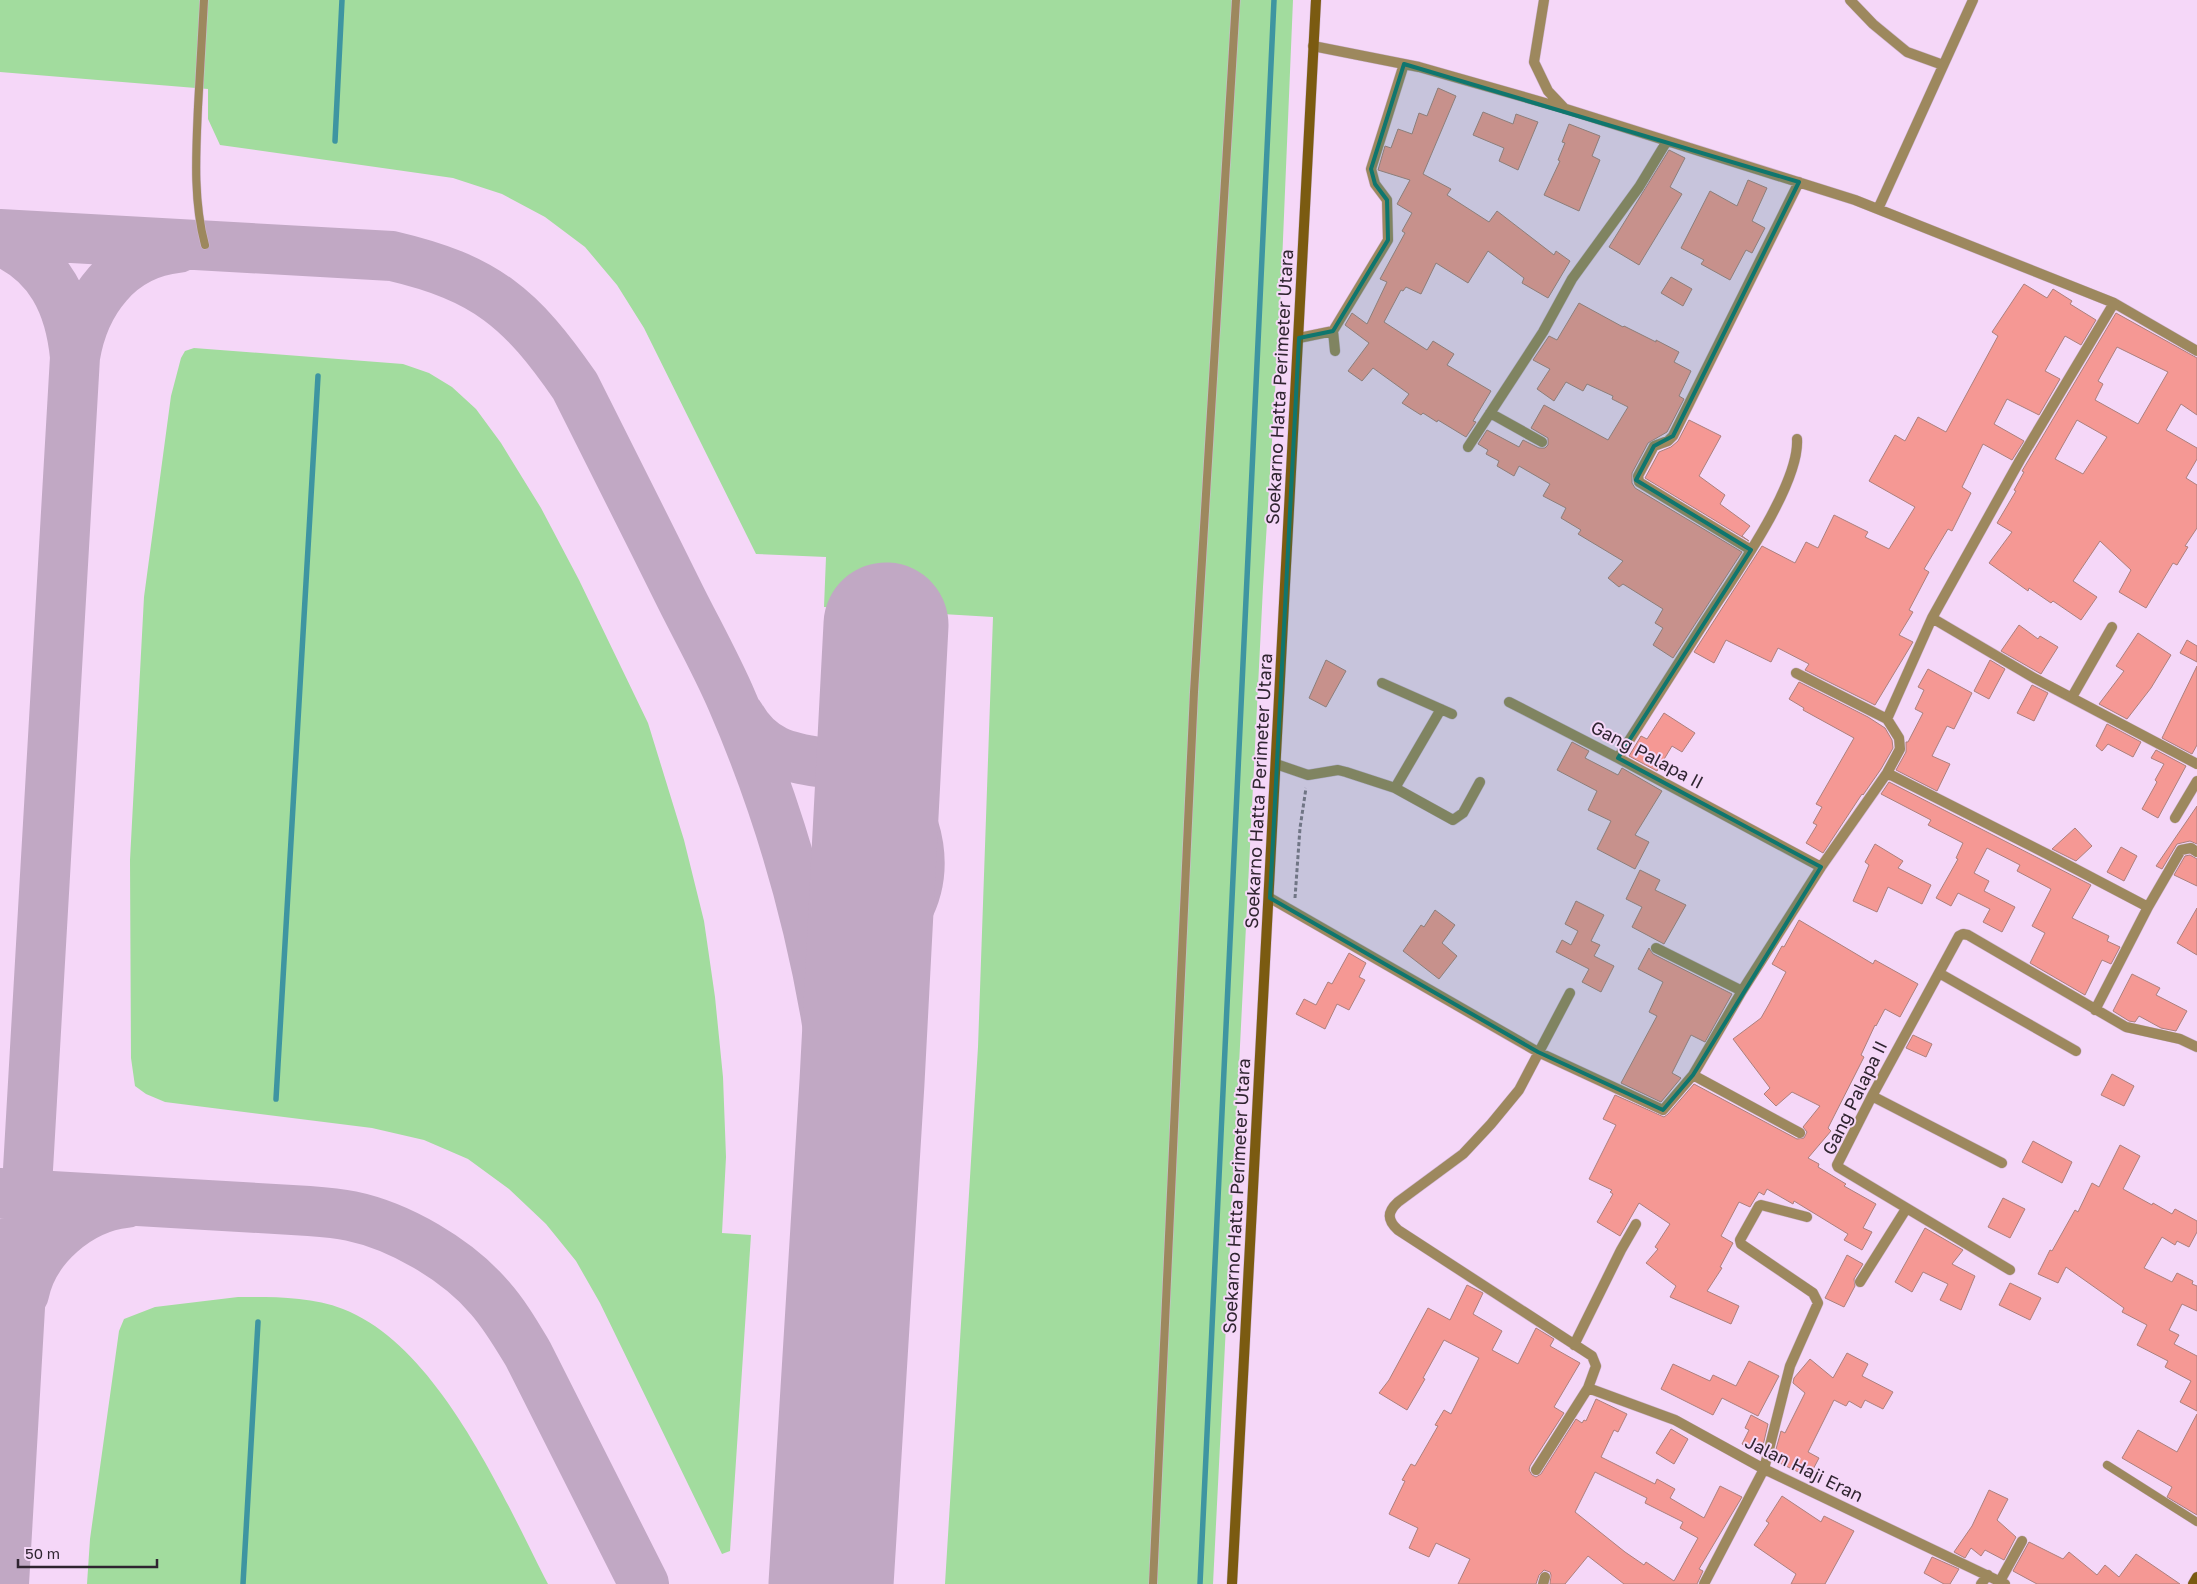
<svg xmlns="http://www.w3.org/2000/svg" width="2197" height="1584" font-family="'Golos Text',sans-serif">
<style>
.green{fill:#a2dc9e}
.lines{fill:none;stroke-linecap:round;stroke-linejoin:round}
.stream{stroke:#3e95a1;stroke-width:5.5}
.taxiway{stroke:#c1a8c4;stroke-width:50}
.runway{stroke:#c1a8c4;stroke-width:125}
.building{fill:#f59894;stroke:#ac807d;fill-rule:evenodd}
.lane-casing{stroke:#d1b7d4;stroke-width:9}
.street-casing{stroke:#d1b7d4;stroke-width:11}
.secondary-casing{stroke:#d1b7d4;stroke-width:11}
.path{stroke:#89758b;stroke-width:3;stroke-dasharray:4 2.5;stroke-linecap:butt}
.lane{stroke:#9d885e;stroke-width:8}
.street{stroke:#9d885e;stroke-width:10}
.secondary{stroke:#7b5b11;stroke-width:10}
.marked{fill:#0f766e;fill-opacity:0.2;stroke:#0f766e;stroke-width:4;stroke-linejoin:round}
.labels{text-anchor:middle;stroke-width:4;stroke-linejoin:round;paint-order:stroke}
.street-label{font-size:18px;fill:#2f2430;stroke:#f5d7f8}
</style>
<rect width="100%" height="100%" fill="#f5d7f8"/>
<path class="green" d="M0,0H1293L1280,311L1263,587L1213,1584H945L978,1047L993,617L824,607L826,557L756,554L644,328L617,285L585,247L545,217L502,194L453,178L220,145L208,119V89L0,72Z
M194,348L403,364L429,373L452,387L476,409L501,443L541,508L579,580L648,723L684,840L704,921L715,997L723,1077L726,1157L722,1233L751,1235L730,1551L722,1554L600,1303L576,1261L546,1224L509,1189L468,1159L424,1140L372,1128L165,1102L146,1094L135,1086L131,1058L130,860L144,597L171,396L181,358L185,351Z
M238,1297C272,1297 310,1296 343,1309C439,1346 503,1497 548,1584H87L90,1539L119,1331L124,1319L155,1307Z"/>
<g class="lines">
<path class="stream" d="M335,141L342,0
M276,1099L318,376
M243,1584L258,1322
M1200,1584L1274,0"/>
<path class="taxiway" d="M0,234L392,256C486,278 521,308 575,386C610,456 646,527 681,598C698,632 717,666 732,701C788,830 823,968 839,1107C846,1169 846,1232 848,1295
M0,241C50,262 70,305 75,357C84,302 119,254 178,248
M740,716C776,781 841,746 887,788C922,818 929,872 907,912C897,930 881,942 874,962C869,978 868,994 867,1011C865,1035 863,1058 862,1082
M0,1193L309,1211C323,1212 337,1213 351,1216C399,1226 457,1259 490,1298C505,1315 516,1334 528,1354L644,1584
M24,1294C33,1248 79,1208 126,1203
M4,1584L75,357"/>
<path class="runway" d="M831,1584L862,1082L886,625"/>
</g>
<path class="building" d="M1438,88L1456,96L1423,174L1451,189L1447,195L1489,222L1497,211L1554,255L1556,251L1570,261L1548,298L1522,283L1524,278L1488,251L1468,283L1436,263L1421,294L1406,287L1403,291L1401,290L1384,322L1427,350L1433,341L1454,354L1447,365L1491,391L1473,421L1476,422L1466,437L1438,420L1437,422L1423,413L1421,415L1402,403L1409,394L1373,368L1362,381L1348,371L1369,343L1345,325L1352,313L1367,324L1387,282L1380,279L1405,233L1402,231L1412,213L1397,204L1410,180L1378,170L1385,146L1391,148L1398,129L1412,134L1419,113L1427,116Z
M1483,112L1513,124L1516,114L1538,122L1518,170L1499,161L1504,148L1473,135Z
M1569,124L1600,136L1592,156L1600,160L1579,211L1544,195L1560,161L1558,160L1565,143L1562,142Z
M1669,150L1685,158L1670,187L1682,194L1639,265L1609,247Z
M1748,180L1767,188L1752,221L1765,228L1752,253L1746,250L1730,280L1701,264L1704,260L1681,248L1710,191L1737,206Z
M1671,277L1692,289L1683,306L1661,293Z
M2024,284L2047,298L2053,289L2072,301L2070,304L2096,320L2081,345L2065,336L2045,371L2060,379L2039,415L2007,399L1994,424L2024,441L2012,460L1983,444L1962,487L1971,493L1952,531L1948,529L1924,569L1929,572L1909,610L1913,612L1899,635L1913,642L1875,705L1805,670L1809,664L1778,648L1771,662L1726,640L1714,663L1694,652L1762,546L1795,563L1806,542L1818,548L1834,515L1868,532L1865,537L1889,549L1915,507L1869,481L1895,435L1905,441L1918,417L1946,432L1998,336L1992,332Z
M1579,303L1623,327L1624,326L1656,342V340L1679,352L1674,362L1691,371L1679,396L1684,399L1667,432L1648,443L1632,473V483L1635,488L1742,552L1673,658L1653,645L1663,628L1655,623L1663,609L1623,584L1619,587L1608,578L1623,561L1578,534L1581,530L1561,518L1566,508L1543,496L1550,484L1519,466L1514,476L1497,466L1499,461L1486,454L1488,450L1478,444L1487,430L1519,447L1523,440L1539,448H1545L1548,445V438L1531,428L1544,405L1608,440L1628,407L1612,399L1613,396L1587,384L1583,391L1566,382L1554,401L1537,389L1550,369L1533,360L1549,336L1557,340Z
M2116,313L2197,358V415L2181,404L2166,430L2197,448V459L2186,478L2197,485V528L2185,546L2188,547L2177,565L2173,563L2146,608L2119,592L2131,570L2100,541L2073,581L2097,597L2081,620L2053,601L2051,603L2029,588L2028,591L1989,563L2012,532L1997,523L2016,491L2014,490L2024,472L2022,471ZM2117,347L2168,372L2138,424L2095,400L2103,384L2098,381ZM2077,420L2107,437L2083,474L2055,459Z
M1689,420L1721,436L1699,476L1725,495L1720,504L1750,526L1742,536L1749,541L1645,478L1659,452L1671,447L1678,441Z
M2019,625L2038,639L2040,636L2058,647L2041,674L2001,651Z
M2138,633L2171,655L2151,688L2127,719L2099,704L2124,671L2116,666Z
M2187,640L2197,646V662L2180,653Z
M1326,660L1346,671L1326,707L1309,698Z
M1990,660L2005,669L1989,699L1974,691Z
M2197,666V745L2192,754L2162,738Z
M1928,669L1972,693L1954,729L1947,726L1932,756L1950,764L1937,791L1896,770L1906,752V742H1908L1923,713L1915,709L1924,690L1918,687Z
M1799,682L1868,717L1885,728L1892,740L1893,748L1881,769L1863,795L1862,794L1823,853L1806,843L1817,825L1813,823L1822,807L1816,804L1854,738L1803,710L1804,708L1789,699Z
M2032,685L2048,693L2034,721L2017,713Z
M1664,713L1695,733L1682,752L1672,746L1657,771L1629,756L1641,736L1647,739Z
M2107,724L2141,742L2133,757L2108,744L2102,751L2096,746Z
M1572,742L1589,751L1585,758L1618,775L1622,768L1662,791L1635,835L1649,842L1635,869L1597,849L1611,821L1588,810L1597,791L1557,770Z
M2156,750L2186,766L2158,818L2142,809L2157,782L2155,780L2164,764L2151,758Z
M1889,782L2091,885L2072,918L2109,936L2107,941L2120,947L2111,964L2102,960L2085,995L2030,963L2045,933L2032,926L2051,889L2017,871L2020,865L1987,848L1974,873L1989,881L1984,891L2015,907L2002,932L1983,922L1990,909L1958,893L1951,906L1936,898L1958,859L1956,858L1963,843L1928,825L1931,820L1881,794Z
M2197,806V844L2190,841L2177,844L2162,869L2156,866Z
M2075,828L2092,846L2076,861L2052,849Z
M1875,844L1903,861L1898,868L1931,885L1922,904L1888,887L1877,912L1853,901L1869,865L1865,862Z
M2121,847L2137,856L2124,881L2107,872Z
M2190,855L2197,859V886L2174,875L2185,856Z
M1640,870L1660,880L1655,890L1686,905L1664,944L1632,927L1642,907L1626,899Z
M1576,901L1604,915L1591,941L1600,945L1594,956L1614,966L1601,992L1582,982L1589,969L1556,952L1562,940L1571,945L1578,931L1565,924Z
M2197,908V955L2177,943Z
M1435,910L1455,925L1442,943L1457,956L1439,979L1403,951L1421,925L1424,927Z
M1799,920L1873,964L1875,960L1918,984L1900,1017L1885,1009L1876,1026L1875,1025L1861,1055L1864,1057L1828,1128L1831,1131L1808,1158L1819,1164L1818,1167L1846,1184L1844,1186L1876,1204L1863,1228L1872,1232L1862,1250L1844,1240L1848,1234L1794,1201L1793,1204L1767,1189L1764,1195L1759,1192L1750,1207L1739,1202L1721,1236L1733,1243L1720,1267L1722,1268L1707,1291L1739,1306L1731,1324L1670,1297L1676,1286L1646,1263L1658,1249L1655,1247L1670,1224L1639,1203L1620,1236L1597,1222L1613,1194L1610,1192L1612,1190L1589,1179L1616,1125L1603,1119L1615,1095L1664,1117L1668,1114L1694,1084L1797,1139L1804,1138L1807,1132L1803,1127L1820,1106L1792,1092L1776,1106L1764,1094L1770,1088L1733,1039L1761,1018L1769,1004L1786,972L1772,964L1782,946L1784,947Z
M1649,948L1653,954L1732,994L1705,1042L1691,1035L1672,1073L1681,1078L1661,1102L1621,1083L1657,1016L1649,1012L1663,982L1638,969Z
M1349,953L1366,963L1359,977L1365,980L1349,1010L1337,1004L1325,1029L1296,1014L1304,999L1316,1005L1328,982L1332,984Z
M2132,974L2160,988L2156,995L2187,1011L2176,1031L2161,1028L2139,1016L2135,1022L2129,1021L2113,1011Z
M1913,1035L1932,1044L1926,1057L1906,1048Z
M2112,1074L2134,1086L2124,1106L2101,1095Z
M2033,1141L2072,1162L2062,1183L2022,1162Z
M2120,1145L2140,1156L2123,1189L2152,1205L2153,1203L2172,1214L2175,1209L2197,1221V1232L2189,1247L2177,1241L2175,1245L2162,1237L2144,1268L2172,1282L2177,1273L2193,1281L2192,1284L2197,1286V1311L2182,1304L2169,1330L2179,1335L2174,1344L2197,1356V1411L2180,1402L2191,1381L2165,1367L2168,1361L2137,1345L2147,1325L2122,1312L2124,1308L2066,1267L2058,1283L2038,1274L2050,1250L2052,1251L2075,1210L2078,1212L2092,1183L2099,1187Z
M2003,1198L2025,1209L2010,1238L1988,1227Z
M1925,1228L1963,1250L1952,1264L1975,1276L1961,1310L1940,1300L1948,1284L1923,1272L1912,1292L1895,1282Z
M1847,1255L1863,1264L1854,1279L1855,1286L1844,1307L1825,1298Z
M2010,1283L2041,1298L2030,1320L1999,1305Z
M1467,1285L1483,1293L1473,1314L1502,1331L1492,1350L1518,1364L1536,1328L1554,1339L1550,1346L1580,1363L1554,1407L1564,1413L1530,1466L1529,1470L1532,1475L1536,1477L1541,1474L1576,1419L1582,1423L1584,1420L1586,1421L1596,1399L1627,1414L1618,1432L1614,1430L1601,1457L1655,1484L1657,1479L1675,1489L1670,1498L1704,1518L1720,1486L1742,1497L1699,1569L1703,1571L1697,1584H1624L1588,1556L1565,1584H1550L1551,1575L1550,1572L1544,1570L1539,1575L1536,1584H1458L1470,1559L1436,1543L1429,1557L1409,1548L1418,1528L1389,1514L1405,1481L1402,1480L1411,1464L1415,1466L1438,1426L1435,1425L1444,1410L1451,1414L1479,1358L1444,1340L1423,1378L1425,1379L1407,1410L1379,1393L1389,1380L1428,1308L1450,1320ZM1595,1472L1647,1498L1645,1503L1683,1522L1680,1528L1698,1538L1674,1581L1646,1562L1644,1565L1625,1552L1575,1512Z
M1847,1353L1868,1364L1862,1376L1893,1392L1883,1409L1865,1400L1861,1408L1849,1401L1846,1406L1834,1400L1808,1452L1819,1458L1809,1477L1773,1460L1781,1431L1785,1433L1805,1393L1793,1383L1794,1378L1810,1359L1833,1378Z
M1749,1361L1779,1376L1758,1416L1722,1398L1713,1415L1661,1389L1673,1364L1710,1381L1713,1375L1736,1386Z
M2197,1414V1515L2167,1497L2172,1487L2122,1458L2138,1430L2177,1452Z
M1751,1415L1768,1424L1761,1454L1742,1444L1749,1430L1745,1428Z
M1671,1429L1688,1439L1674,1464L1656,1453Z
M1989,1490L2008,1499L1997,1520L2016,1537L2004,1560L1985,1550L1981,1556L1971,1548L1965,1558L1954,1552L1972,1526Z
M1782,1496L1821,1522L1824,1516L1854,1531L1825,1584H1791L1796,1574L1754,1545L1769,1523L1766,1521Z
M2029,1542L2063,1559L2069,1552L2097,1575L2105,1565L2119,1577L2136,1554L2180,1584H2037L2013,1571Z
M1932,1557L1959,1569L1950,1584H1944L1924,1573Z"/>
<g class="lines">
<g class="lane-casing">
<path id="lane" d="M204,0C202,36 200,72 198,107C196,153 193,200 205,245
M2107,1465L2197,1522
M1153,1584L1194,692L1236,0"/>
</g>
<g class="street-casing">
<path id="street" d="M1544,0L1534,62L1548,91L1565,109
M1850,0L1873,24L1907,52L1943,65
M1313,46L1419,67L1566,109L1855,200L2114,303L2197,351
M1878,209L1973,0
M1299,338L1333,331
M1335,351L1333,331L1388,240L1387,200L1375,184L1371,169L1404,64
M1490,413L1542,442
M1468,447L1543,332L1572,279L1639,187L1667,141
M1751,550L1639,482L1638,476L1654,446L1668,441L1673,436L1799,182
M1932,618L2034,678L2197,764
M1796,673L1887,719
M1382,683L1452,714
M2072,697L2112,627
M1509,702L1618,758L1821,867
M1618,758C1647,713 1675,668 1704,623C1730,582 1800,486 1797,439
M1276,764L1308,775L1338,770L1346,772L1395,788L1453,820L1463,813L1480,782
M1887,773L2047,854L2148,907
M1395,788L1441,709
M2175,818L2197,781
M1270,898L1538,1052L1663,1110L1693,1075L1742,991L1821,867L1887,773L1900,749L1899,738L1887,719L1932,618L2020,460L2114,303
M1656,948L1742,991
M1939,973L2076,1051
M2095,1010L2148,907L2181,850L2191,848L2197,852
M1693,1075L1800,1133
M1872,1096L2002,1163
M2010,1270L1838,1167L1837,1165L1872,1096L1959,936L1963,934L1968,935L2126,1027L2180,1039L2197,1047
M1860,1282L1906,1209
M1574,1345L1621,1250L1636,1224
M1588,1388L1675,1420L1764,1469L2005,1584
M1536,1470L1588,1388L1596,1366L1592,1356L1398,1230C1387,1220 1387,1212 1398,1202L1463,1154L1491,1124L1519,1090L1570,993
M2000,1581L2022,1541
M1543,1584L1545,1577
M1704,1584L1764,1469L1790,1366L1818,1303L1813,1293L1741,1244L1740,1240L1759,1206L1761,1205L1807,1217
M1981,1584L1988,1575"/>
</g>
<g class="secondary-casing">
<path id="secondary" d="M1232,1584L1316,0
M2193,1584L2197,1577"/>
</g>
<path class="path" d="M1295,898L1300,828L1306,788"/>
<use href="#lane" class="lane"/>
<use href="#street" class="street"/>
<use href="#secondary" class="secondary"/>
</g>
<path class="marked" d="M1404,64L1799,182L1673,436L1654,446L1636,480L1751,550L1618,758L1821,867L1693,1075L1663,1110L1538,1052L1270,898L1299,338L1333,331L1388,240L1387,200L1375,184L1371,169Z"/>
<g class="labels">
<g class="street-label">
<text transform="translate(1280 387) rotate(-87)" y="6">Soekarno Hatta Perimeter Utara</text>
<text transform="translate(1647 755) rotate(28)" y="6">Gang Palapa II</text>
<text transform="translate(1259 791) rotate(-87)" y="6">Soekarno Hatta Perimeter Utara</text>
<text transform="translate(1855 1098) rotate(-64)" y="6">Gang Palapa II</text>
<text transform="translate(1237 1196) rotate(-87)" y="6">Soekarno Hatta Perimeter Utara</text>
<text transform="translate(1804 1469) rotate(26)" y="6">Jalan Haji Eran</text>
</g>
</g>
<path d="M18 1559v8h139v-8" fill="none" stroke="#2f2430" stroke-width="2.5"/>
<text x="25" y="1559" font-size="15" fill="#2f2430" stroke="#f5d7f8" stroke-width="4" paint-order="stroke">50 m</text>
</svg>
